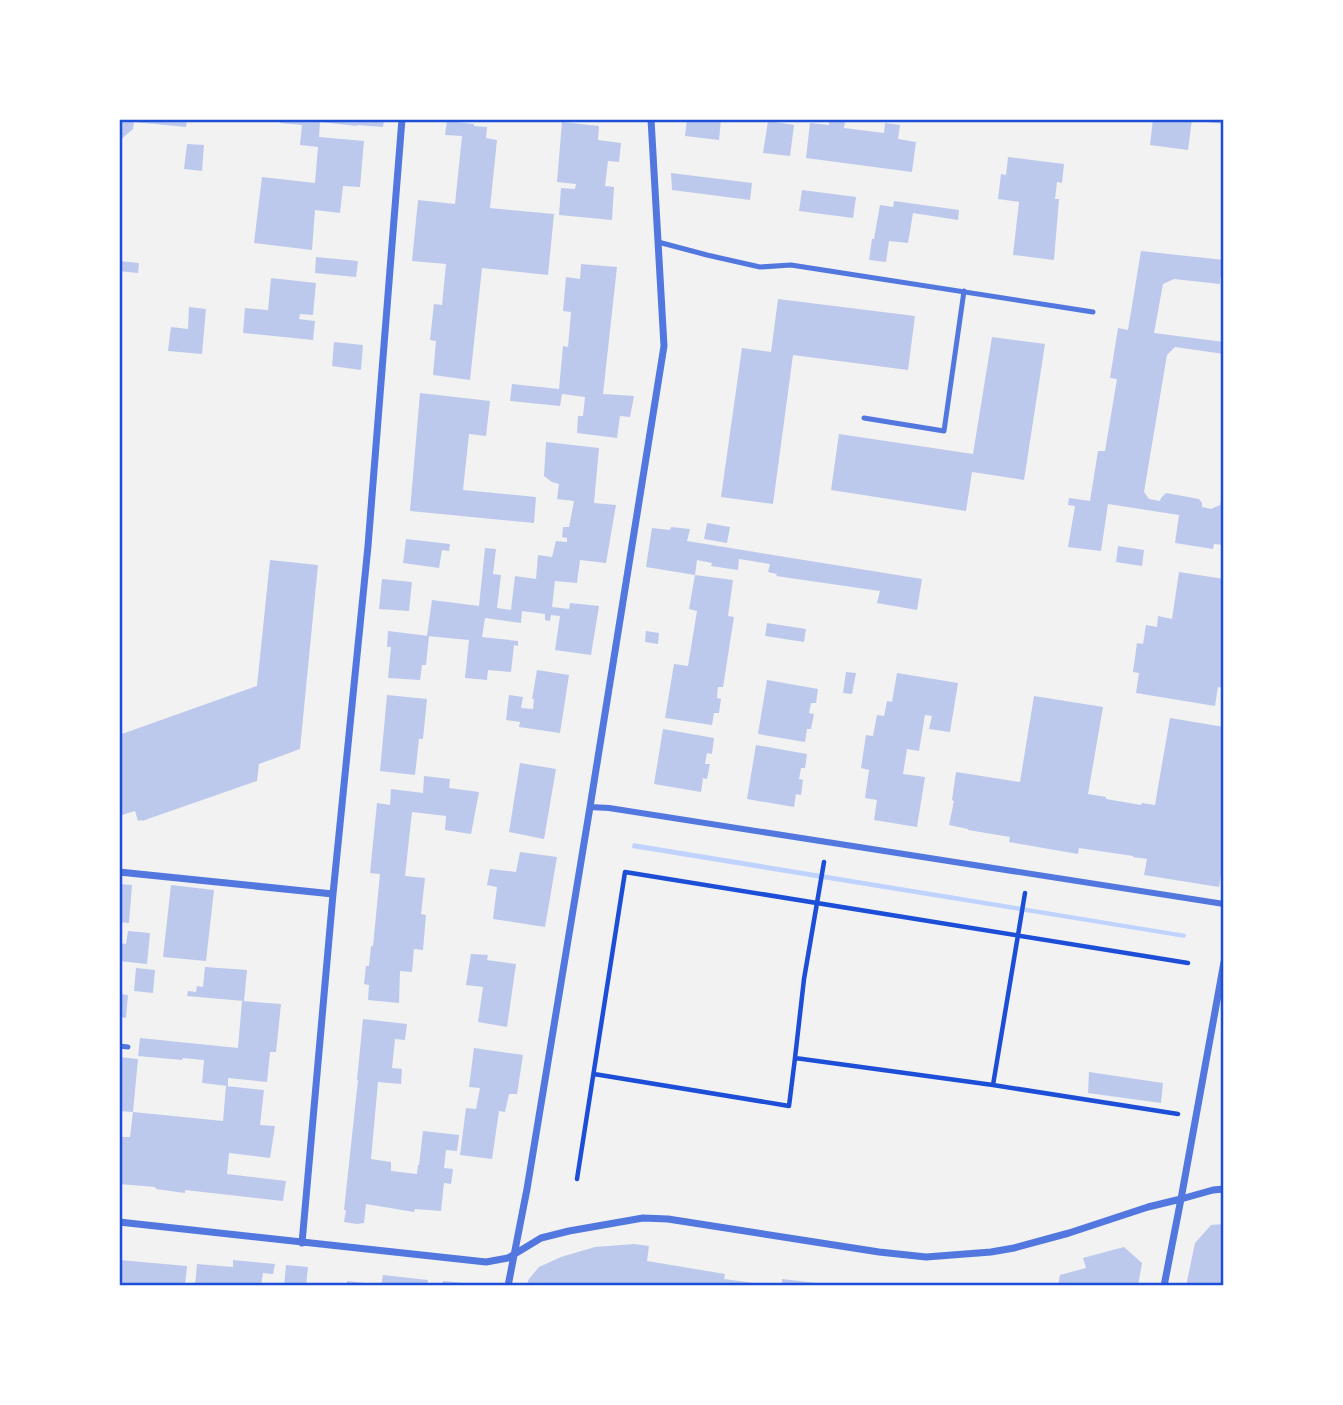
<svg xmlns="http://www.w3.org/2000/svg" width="1343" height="1405" font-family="Roboto,sans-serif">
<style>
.water{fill:#bfd3fe}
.building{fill:#bdc9ec}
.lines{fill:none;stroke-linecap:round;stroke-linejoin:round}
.path{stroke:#1d4ed8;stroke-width:4.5}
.service{stroke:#5277de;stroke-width:5}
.pedestrian{stroke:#5277de;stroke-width:6}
.minor{stroke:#5277de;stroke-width:7}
.neatline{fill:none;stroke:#1d4ed8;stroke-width:2.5}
</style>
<rect width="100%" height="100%" fill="#f2f2f2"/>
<path class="water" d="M633,843L1186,934L1185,938L632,848Z"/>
<path class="building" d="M119,119H187L186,127L134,122L133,129L119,141Z
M280,119H384L383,127L357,125V126L320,122L319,137L364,141L360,187L343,186L340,213L315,210L312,250L254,243L262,177L315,183L318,147L300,145L302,125L280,123Z
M687,119H721L719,140L685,136Z
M829,119L845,121L844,128L884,133L885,123L900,125L898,139L916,142L912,172L806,158L810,123L829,125Z
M1153,119H1192L1188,150L1150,145Z
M1198,119H1224V124L1198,121Z
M447,121L474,124V126L487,127L486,138L497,140L490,208L554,214L548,275L482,268L470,380L433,375L436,341L430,340L434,304L442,305L446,264L412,261L418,200L455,204L462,136L445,135Z
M768,121L794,125L790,156L763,153Z
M562,122L599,126L598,140L621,143L619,162L608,161L605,186L614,187L612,220L559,215L561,188L575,189L576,184L557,182Z
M187,144L204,145L202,171L184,169Z
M1008,157L1064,164L1062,183L1057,182L1055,199H1059L1054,260L1013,255L1019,202L998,199L1001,174L1006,175Z
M671,173L752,183L750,200L672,190Z
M802,190L856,197L853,218L799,211Z
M894,201L959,210L958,220L913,213L908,243L889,241L886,262L869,260L872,239H874L880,205L893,207Z
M1141,251L1224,260V277H1220V284L1174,279L1163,284L1154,333L1224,342V354L1175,347L1167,355L1144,492L1149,499L1160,501L1161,498L1166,493L1199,499L1202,503V507L1211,509L1220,505L1223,490H1224V545L1214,544L1213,549L1175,543L1179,515L1108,504L1101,551L1068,547L1075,506L1068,505L1069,498L1090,501L1098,451H1105L1117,379L1110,378L1118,328L1128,330Z
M316,257L358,261L356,277L315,273Z
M119,261L139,263L138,273L119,271Z
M581,264L617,267L603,394L634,396L630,417L620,416L617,438L577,433L578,416H583L585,397L562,394L560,406L510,401L512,384L559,389L563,346L568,347L571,312L563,311L566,277L580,279Z
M271,278L316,283L313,315L300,314L299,319L315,321L313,340L243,333L245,308L268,310Z
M778,299L915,316L908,370L793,355L773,504L721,497L742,348L771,352Z
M189,307L206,309L202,354L168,351L171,327L188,329Z
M992,337L1045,344L1024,480L972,472L966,511L831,490L839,434L973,454Z
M334,342L363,345L361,370L332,366Z
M420,393L490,401L486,436L469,434L463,490L536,497L534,523L410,511Z
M546,442L599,448L594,503L616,505L606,563L580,560L577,583L555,581L552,607L569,609L570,603L599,606L591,655L555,650L560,616L551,615L550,621L545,620V614L522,611L521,623L485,618L482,637L518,641V646L514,645L511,672L488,670L487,680L465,678L469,640L427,636L432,600L479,606L485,548L496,549L493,574L501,575L497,608L511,610L515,576L536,579L538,555L552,557L556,541L567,542V538L562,537L563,527H569L574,501L557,499L559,484L552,482L544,476Z
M707,523L730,527L727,543L704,539Z
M671,527L690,529L687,541L922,579L917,610L877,603L880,591L776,576L777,574L768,572L770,564L739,559L738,570L711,566L712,563L697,560L695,575L733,580L728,616L734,617L723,687H718L717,698L721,699L719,713H714L712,725L665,718L674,664L688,666L697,611L689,609L695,575L646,567L652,528L670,530Z
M406,539L450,544L449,551L442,550L439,568L403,563Z
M1118,546L1144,550L1142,566L1116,562Z
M270,560L318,565L300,749L259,764L257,781L142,821V820L138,821L135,811L119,816V735L257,686Z
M1179,572L1224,579V688L1218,687L1215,706L1136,693L1139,673L1133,672L1137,643L1143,644L1146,625L1157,627L1158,616L1172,619Z
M382,579L412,582L409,611L379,609Z
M767,623L806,629L804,642L765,636Z
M388,631L429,636L426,665H422L420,680L388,678L391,647H387Z
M646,631L659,633L658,644L645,642Z
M537,670L569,675L560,733L519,727L520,722L506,720L509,695L523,697L521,708L533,709L534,699H532Z
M846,672L856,673L852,694L843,693Z
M897,673L958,683L950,732L929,729L932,716L925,715L919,751L907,749L903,774L925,777L917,827L874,820L877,800L865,798L869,770L861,768L866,735L873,736L877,715L884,716L887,701L892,702Z
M767,680L818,689L816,703H811L809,713L814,714L811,729H807L805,742L758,734Z
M387,695L427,699L423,739H419L415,775L380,771Z
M1034,696L1103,707L1088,794L1106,797V799L1141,805L1142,803L1155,805L1170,718L1224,727V855L1219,887L1144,875L1147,859L1133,857V856L1079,848L1078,854L1009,842L1010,837L968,830V829L949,825L954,801L952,800L956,772L1020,782Z
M663,729L714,738L712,754L707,753L705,764H710L707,779L703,778L701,792L654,784Z
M756,745L807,754L805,768H801L799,779L803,780L801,795L796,794L794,807L747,799Z
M520,763L556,769L544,839L509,832Z
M424,776L450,779L449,788L479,792L471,834L445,830L446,816L412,812L405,876L425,878L421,914L426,915L423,950L414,949L412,972L400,971L399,1003L368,1000L369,985L364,984L366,966H369L371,946H373L380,874L370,873L377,803L390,805L391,789L423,793Z
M520,852L557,857L545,927L493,919L497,887L487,885L490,869L516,872Z
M119,884L132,885L129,923L119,922Z
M171,885L214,890L206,961L163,957Z
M128,931L150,933L147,964L119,961V943L126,944Z
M471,954L488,955L487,960L516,964L507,1027L478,1022L483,987L466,985Z
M205,967L247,970L244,1001L187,996L188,991L196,992L197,986L203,987Z
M136,968L155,970L153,993L134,991Z
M119,994L128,995L126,1018L119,1017Z
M242,1001L281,1004L276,1052H270L267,1082L228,1078V1086L202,1083L204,1060L183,1058L182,1060L138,1056L140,1038L238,1048Z
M363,1019L407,1024L405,1040L395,1039L392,1068L402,1069L401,1084L378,1082L371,1159L391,1162V1171L417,1174L418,1165H419L423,1131L459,1135L457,1151L446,1150L444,1168L453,1169L451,1184L444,1183L441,1211L415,1209L414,1212L366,1204L364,1223L357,1224L344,1222L346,1210H344L358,1080H357Z
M474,1048L523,1055L517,1094H509L505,1112L499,1111L492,1159L460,1155L466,1108L476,1109L480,1088L469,1087Z
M119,1057L138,1059L133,1112L119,1111Z
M1089,1072L1163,1083L1161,1103L1088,1093Z
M226,1086L264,1090L260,1125L275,1126L270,1158L229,1153L227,1174L286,1181L283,1201L185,1190V1193L156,1189L155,1187L119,1184V1137H130L133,1112L223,1121Z
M1224,1224V1286H1186L1195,1243L1211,1225Z
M634,1244L649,1246L647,1261L725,1274L724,1279L762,1284L761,1286H526L529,1279L539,1267L561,1257L595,1247Z
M1124,1247L1142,1263L1138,1286H1058L1060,1275L1086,1268L1083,1258Z
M119,1260L187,1266L185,1286H119Z
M233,1260L275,1264L273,1274L263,1273L261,1286H195L197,1264L233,1267Z
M286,1265L308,1267L306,1286H284Z
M383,1275L428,1280L427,1286H381Z
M782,1279L826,1284V1286H782Z
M347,1281L375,1284V1286H347Z
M443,1281L476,1284V1286H442Z"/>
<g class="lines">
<path class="path" d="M795,1058L804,979L824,862
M594,1074L789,1106L795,1058L993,1085L1178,1114
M993,1085L1025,893
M577,1179L625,872L1188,963"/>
<path class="service" d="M658,242L707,255L760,267L791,265L1093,312
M864,418L944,431L964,291
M119,1046L128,1047"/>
<path class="pedestrian" d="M590,807L609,808L1224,904"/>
<path class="minor" d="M119,872L333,894
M119,1222L486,1262L508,1258L541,1238L569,1231L643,1218L668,1219L879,1252L926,1257L991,1252L1014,1248L1069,1233L1148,1207L1181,1199L1213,1190L1224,1189
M302,1243L333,894L368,546L402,119
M508,1286L527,1189L590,807L664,346L651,119
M1164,1286L1181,1199L1224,962"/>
</g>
<rect width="1343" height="1405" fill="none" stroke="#ffffff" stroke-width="242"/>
<rect x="121" y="121" width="1101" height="1163" class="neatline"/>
</svg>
